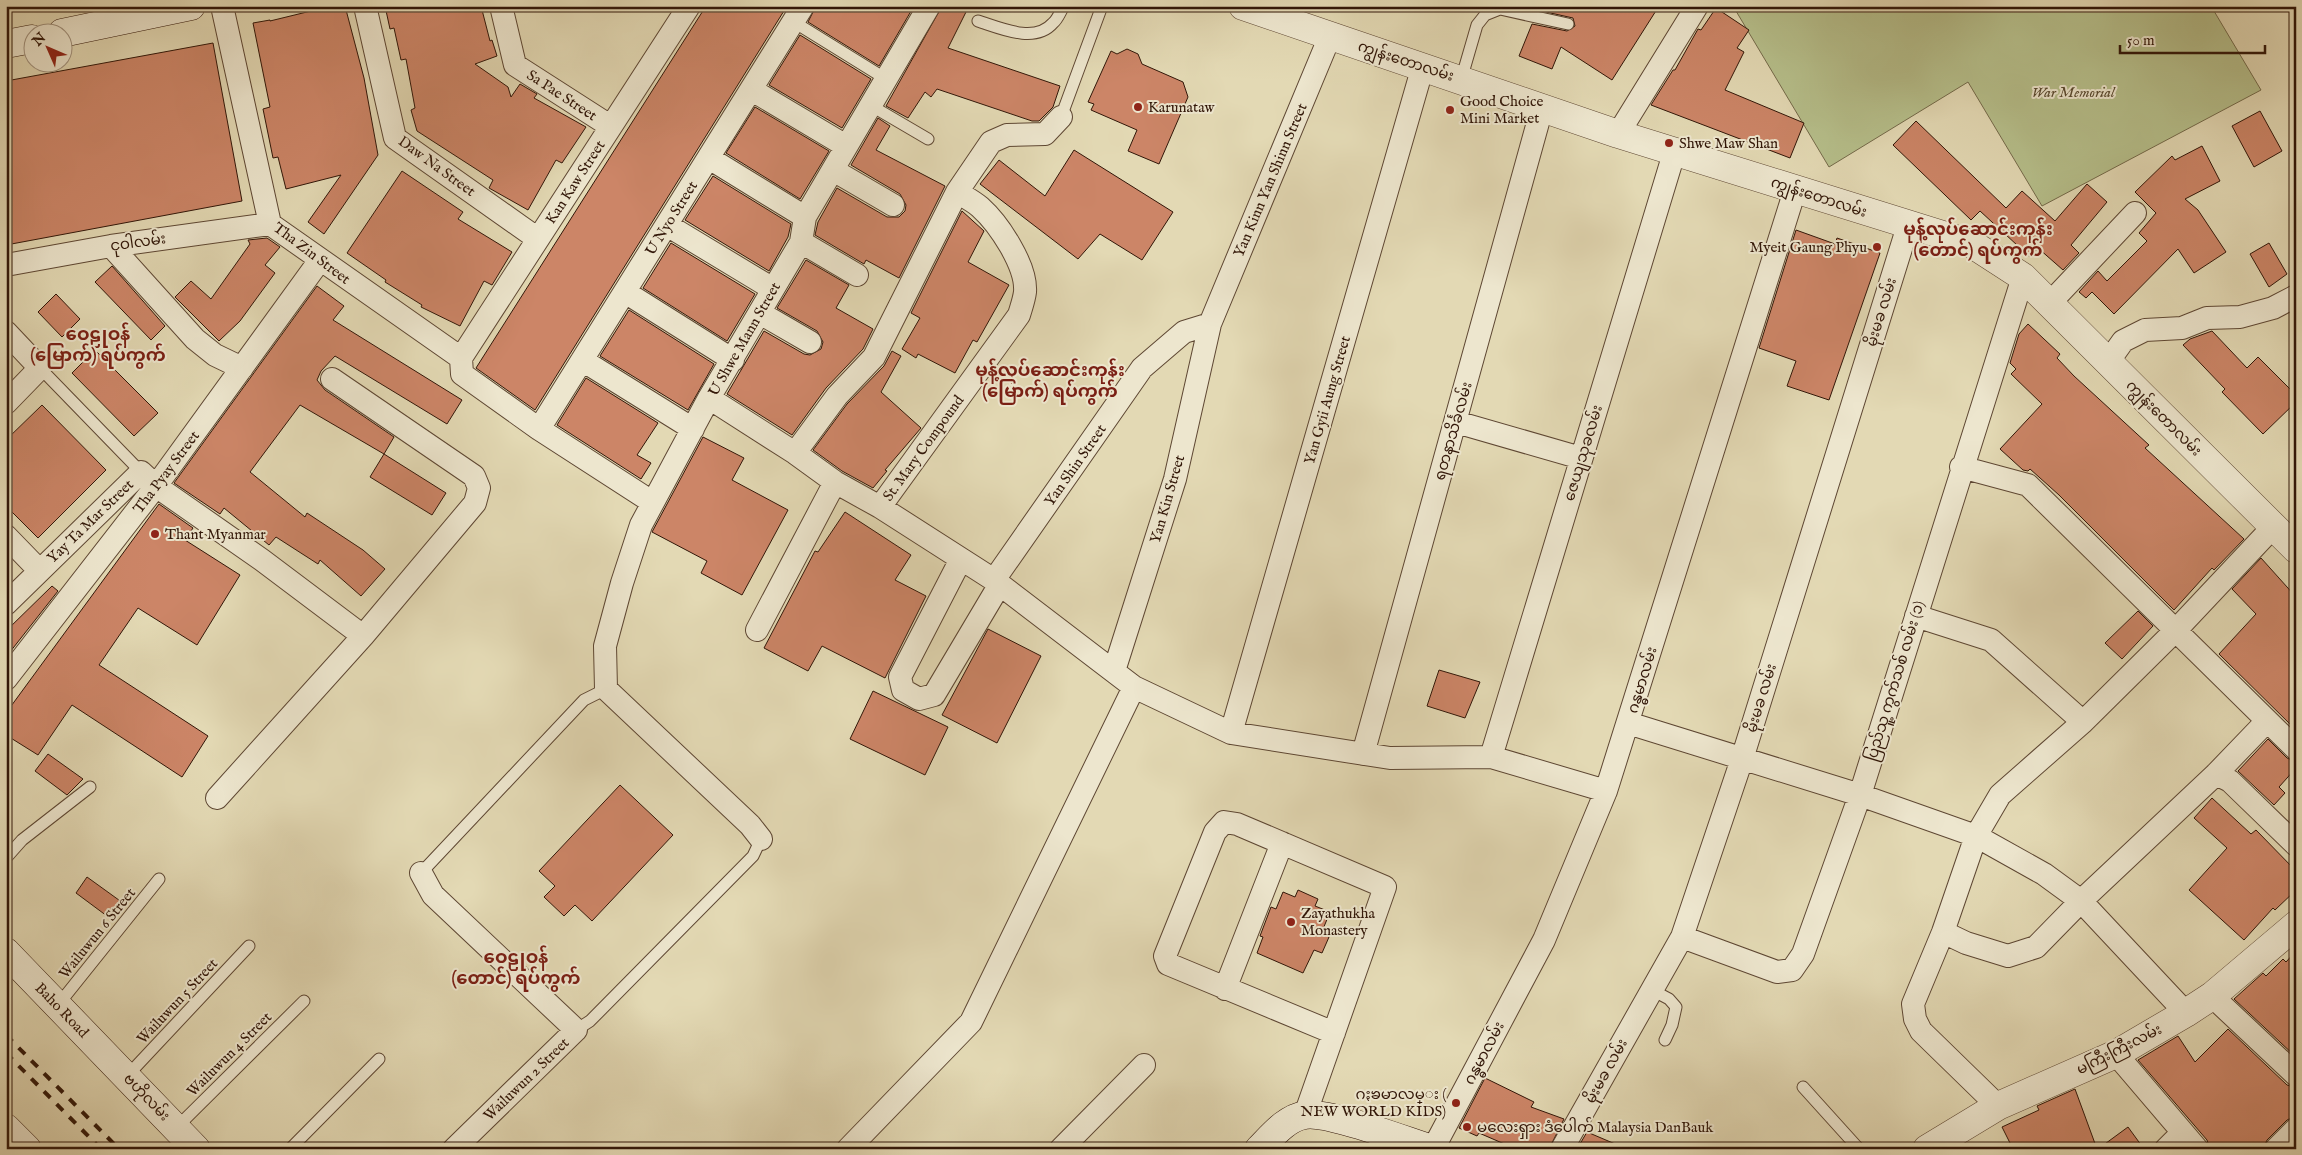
<svg xmlns="http://www.w3.org/2000/svg" width="2302" height="1155" font-family="'IM FELL English','Noto Sans Myanmar',serif">
<style>
.green{fill:#b6bf8b;stroke:#746a4a}
.building{fill:#cc8567;stroke:#311608}
.lines{fill:none;stroke-linecap:round;stroke-linejoin:round}
.service-casing{stroke:#5e4733;stroke-width:13}
.minor-casing{stroke:#5e4733;stroke-width:24}
.tertiary-casing{stroke:#5e4733;stroke-width:29}
.secondary-casing{stroke:#311608;stroke-width:29}
.service{stroke:#ede6ce;stroke-width:11}
.minor{stroke:#ede6ce;stroke-width:22}
.tertiary{stroke:#ede6ce;stroke-width:28}
.secondary{stroke:#ede6ce;stroke-width:28}
.rail{stroke:#311608;stroke-width:4;stroke-dasharray:9 9;stroke-linecap:butt}
.poi-dot{fill:#8f2418;stroke:#ede6ce;stroke-width:2}
.labels{text-anchor:middle;stroke-width:4;stroke-linejoin:round;paint-order:stroke}
.street-label{font-size:15px;fill:#311608;stroke:#ede6ce}
.park-label{font-size:15px;font-style:italic;fill:#59492f;stroke:#ede6ce}
.poi-label{font-size:15px;fill:#311608;stroke:#ede6ce;text-anchor:start}
.quarter-label{font-size:18px;font-weight:bold;fill:#7a1f14;stroke:#ede6ce}
</style>
<rect width="100%" height="100%" fill="#e3d9b4"/>
<filter id="stains"><feTurbulence type="fractalNoise" baseFrequency=".004" numOctaves="4"/><feColorMatrix values="0 0 0 0 .2 0 0 0 0 .09 0 0 0 0 .02 0 0 0 .5 -.17"/></filter>
<radialGradient id="worn" r=".72"><stop offset=".6" stop-color="#630" stop-opacity="0"/><stop offset="1" stop-color="#630" stop-opacity=".3"/></radialGradient>
<path class="green" d="M1733,6H2211L2261,90L2042,206L1968,82L1829,167Z"/>
<path class="building" d="M314,6H345L364,78L378,155L324,234L308,222L341,175L286,189L278,157L273,158L263,109L270,107L253,23L270,20V21L315,10Z
M385,6H481L490,41L492,40L497,56L475,64L508,87L511,97L520,84L537,94L534,98L586,127L562,163L556,160L528,210L489,188L493,180L417,131L411,110L415,108L406,59L401,60L394,28L390,29Z
M706,6H787L535,410L476,368Z
M816,6H914L879,66L808,22Z
M942,6H969L948,48L1060,86L1053,107L1039,121H1032L937,89L931,97L925,92L908,118L886,106Z
M1538,6H1659L1612,80L1561,47L1552,69L1519,56L1532,24L1567,31L1575,26L1573,18L1537,10Z
M1716,8L1749,30L1737,48L1744,52L1725,90L1804,123L1790,158L1651,105L1673,70H1675L1698,29L1701,30Z
M800,35L871,79L842,128L769,85Z
M213,43L242,201L6,245V81Z
M1127,49L1138,54L1142,64L1183,82L1188,97L1159,164L1128,151L1137,130L1091,110L1094,104L1088,102L1111,51L1117,54Z
M755,107L829,151L800,199L726,153Z
M2260,111L2282,151L2254,167L2232,126Z
M878,118L890,126L876,150L945,186L899,278L866,260L864,264L815,235L818,222L837,188L887,217H899L905,211L906,205L900,194L851,165Z
M1916,121L2006,208L2022,191L2055,221L2087,184L2107,202L2071,245L2079,253L2063,270L2038,248L2030,257L1980,211L1971,220L1893,145Z
M2202,146L2220,181L2185,199L2198,210L2226,252L2194,273L2178,249L2114,314L2092,292L2086,298L2079,292L2098,271L2107,281L2147,241L2139,233L2156,213L2135,192L2172,156L2175,160Z
M1074,150L1173,212L1142,260L1100,234L1078,259L980,184L999,160L1045,196Z
M402,171L463,212L458,219L512,252L492,285L484,281L460,326L421,307L422,305L385,282L386,280L347,253Z
M713,176L791,224L788,237L769,271L685,220Z
M962,211L984,231L968,262L1009,285L977,342L973,340L955,373L918,354L916,358L902,349L920,318L911,313Z
M1796,230L1835,244L1837,238L1880,253L1829,400L1787,386L1796,361L1759,348Z
M267,238L280,247L265,265L275,273L240,321L219,341L175,297L191,281L211,299L250,244L248,240Z
M671,243L755,294L727,341L643,288Z
M2269,243L2287,274L2269,287L2250,254Z
M806,260L849,285L836,308L873,329L863,349L826,388L792,435L727,394L764,331L804,354L810,355L821,349L823,342L817,331L777,308Z
M112,266L165,326L151,340L95,282Z
M317,286L344,306L333,320L462,400L447,424L335,356L321,371L317,380L325,390L394,437L384,454L300,405L250,472L305,517L307,513L363,550L385,569L361,596L320,560L318,564L276,537L269,545L224,508L220,514L174,483Z
M56,294L80,319L62,337L38,312Z
M629,310L714,364L688,410L600,356Z
M2028,324L2060,354L2057,358L2074,376L2149,445L2145,448L2244,539L2214,570L2212,568L2174,610L2059,495L2030,469L2028,471L2023,470L2000,449L2042,404L2011,374L2016,369L2010,363L2019,334Z
M2212,331L2247,368L2258,357L2296,395V402L2263,434L2222,392L2225,389L2183,345L2190,339Z
M95,350L158,413L134,436L72,373Z
M892,351L901,356L881,392L921,428L885,470L887,471L873,488L842,471L813,450L847,404L884,366Z
M586,378L658,423L637,455L651,463L641,479L557,425Z
M42,405L106,470L38,538L6,506V440Z
M703,437L744,458L732,480L788,510L742,595L701,573L707,561L652,532Z
M384,454L446,493L432,515L370,477Z
M159,504L193,528L185,540L240,575L197,645L138,608L99,665L208,736L182,777L72,705L38,755L6,735V713Z
M845,512L911,555L895,580L926,596L885,678L822,646L808,671L764,648L815,551L818,552Z
M2261,558L2296,597V730L2219,654L2256,614L2232,589Z
M52,586L58,591L6,657V631Z
M2138,611L2153,626L2122,659L2105,643Z
M988,629L1041,656L997,743L942,715Z
M1439,670L1480,682L1465,718L1427,706Z
M873,691L948,727L925,775L850,739Z
M2268,739L2287,758L2296,762V768L2279,787L2285,793L2274,805L2238,771Z
M48,754L83,779L67,795L35,771Z
M620,785L673,835L592,921L575,905L564,916L544,897L555,886L539,871Z
M2212,798L2251,834L2256,830L2296,871V890L2275,910L2273,908L2244,940L2189,890L2227,848L2194,818Z
M87,877L123,903L111,919L76,893Z
M1298,890L1318,899L1315,906L1330,912L1321,934L1329,937L1322,953L1314,950L1303,973L1257,953L1263,937L1260,936L1271,907L1276,909L1283,892L1295,897Z
M2296,951V1057L2234,999L2263,973L2266,976L2283,959L2286,962Z
M2228,1029L2287,1085L2296,1088V1116L2287,1120L2267,1140L2263,1149H2210L2207,1140L2138,1060L2178,1036L2195,1062Z
M1485,1078L1534,1102L1531,1107L1564,1119L1549,1149H1516L1479,1133L1477,1136L1459,1128Z
M2075,1089L2097,1149H2013L2002,1127L2039,1110L2037,1106Z
M2128,1127L2144,1149H2098Z
M1587,1132L1627,1149H1577Z"/>
<g class="lines">
<g class="service-casing">
<path id="service" d="M978,21C1000,28 1035,44 1053,23C1058,19 1060,12 1064,6
M794,22L886,79
M1461,80L1477,25L1485,15L1500,9L1568,24
M870,105L928,139
M1061,117L1102,6
M40,368L141,472
M6,858L22,840L90,787
M421,873L584,700L606,689
M1652,990L1669,999L1676,1007L1672,1025L1665,1040
M58,1005L159,879
M576,1030L590,1021L753,856L761,839
M127,1076L249,946
M1803,1087L1859,1149
M176,1128L304,1001
M290,1149L379,1059"/>
</g>
<g class="minor-casing">
<path id="minor" d="M222,6L270,224L461,358
M365,6L395,138L538,239
M501,6L515,65L610,126
M752,90L846,146
M1618,134L1697,6
M709,158L805,217
M833,170L893,205
M667,225L773,289
M801,242L857,275
M111,246L195,339L215,355L242,368
M6,265L111,246L270,224
M625,292L733,360
M2049,304L2135,213
M760,313L810,342
M6,332L40,368L6,403
M461,358L689,6
M461,358L462,374L539,429L652,502
M582,360L693,429
M2108,362L2123,341L2145,330L2182,328L2207,318L2240,317L2273,308L2296,296
M709,398L795,453L835,482L880,507L994,580L1134,687L1231,733L1390,758L1491,757L1606,791
M1456,422L1581,458
M539,429L803,6
M795,453L837,396L874,357L957,192L991,142L1007,135L1045,134L1061,117
M1961,467L2028,485L2296,749
M880,507L1019,315C1021,308 1024,300 1025,292C1027,266 999,224 980,207C973,201 965,197 957,192
M6,536L39,570
M961,559L900,677L903,690L919,699L934,695L1000,584
M994,580L1142,368L1184,332L1210,324
M6,604L141,472L156,486L262,560L363,636
M1916,616L1991,640L2083,722
M757,630L835,482
M1114,671L1175,479L1210,324L1330,36
M6,679L156,486L320,260
M1628,723L1860,795L1976,836L2044,874L2081,901L2186,1013
M1231,733L1423,66
M1363,754L1542,108
M1491,757L1675,150
M2216,774L2230,781L2296,845
M217,798L363,636L475,503L479,488L474,476L332,379
M761,839L750,825L606,689L605,646L622,583L641,525L709,398L801,242L805,217L929,6
M421,873L433,895L576,1030L454,1149
M1943,932L1966,943L2008,956L2036,947L2081,901L2216,774L2267,721
M1682,937L1777,972L1792,970L1803,954L1860,795L2023,277
M1225,989L1282,843
M2212,996L2296,1075
M2116,1054L2197,1149
M1998,1106L1921,1031L1915,1019L1913,1004L1943,932L1976,836L2000,795L2083,722L2176,630L2273,527
M1305,1115L1385,887L1237,824L1224,822L1215,832L1165,956L1168,964L1334,1033
M848,1149L971,1022L1134,687
M1061,1149L1144,1065
M1433,1149L1544,940L1606,791L1795,190
M1562,1149L1682,937L1742,759L1908,226
M2166,1149L2182,1133
M2276,1149L2296,1129"/>
</g>
<g class="tertiary-casing">
<path id="tertiary" d="M1243,6L1618,134L1972,244L2023,277L2296,549
M1927,1149L1998,1106L2116,1054L2186,1013L2212,996L2296,925"/>
</g>
<g class="secondary-casing">
<path id="secondary" d="M62,33L191,6
M6,44L32,39
M6,952L196,1149
M6,1128L27,1149
M1259,1149C1272,1136 1286,1118 1305,1115C1328,1111 1406,1141 1432,1149"/>
</g>
<use href="#service" class="service"/>
<use href="#minor" class="minor"/>
<use href="#tertiary" class="tertiary"/>
<use href="#secondary" class="secondary"/>
<path class="rail" d="M6,1035L119,1149
M6,1053L101,1149"/>
</g>
<g class="poi-dot">
<circle cx="1138" cy="107" r="5"/>
<circle cx="1450" cy="110" r="5"/>
<circle cx="1669" cy="143" r="5"/>
<circle cx="1877" cy="247" r="5"/>
<circle cx="155" cy="534" r="5"/>
<circle cx="1291" cy="922" r="5"/>
<circle cx="1456" cy="1103" r="5"/>
<circle cx="1467" cy="1127" r="5"/>
</g>
<g class="labels">
<g class="street-label">
<text transform="translate(1406 61) rotate(18)" y="5">ကျွန်းတောလမ်း</text>
<text transform="translate(562 95) rotate(33)" y="5">Sa Pae Street</text>
<text transform="translate(437 166) rotate(36)" y="5">Daw Na Street</text>
<text transform="translate(1270 180) rotate(-67)" y="5">Yan Kinn Yan Shinn Street</text>
<text transform="translate(575 182) rotate(-57)" y="5">Kan Kaw Street</text>
<text transform="translate(1819 197) rotate(18)" y="5">ကျွန်းတောလမ်း</text>
<text transform="translate(671 218) rotate(-58)" y="5">U Nyo Street</text>
<text transform="translate(138 242) rotate(-8)" y="5">ငုဝါလမ်း</text>
<text transform="translate(312 253) rotate(37)" y="5">Tha Zin Street</text>
<text transform="translate(1881 312) rotate(-73)" y="5">မိုးမခ လမ်း</text>
<text transform="translate(744 339) rotate(-60)" y="5">U Shwe Mann Street</text>
<text transform="translate(1327 400) rotate(-74)" y="5">Yan Gyii Aung Street</text>
<text transform="translate(2164 418) rotate(45)" y="5">ကျွန်းတောလမ်း</text>
<text transform="translate(1453 431) rotate(-74)" y="5">ရတနာသိင်္ခလမ်း</text>
<text transform="translate(923 448) rotate(-54)" y="5">St. Mary Compound</text>
<text transform="translate(1583 453) rotate(-73)" y="5">ဇေယျသုခလမ်း</text>
<text transform="translate(1075 465) rotate(-55)" y="5">Yan Shin Street</text>
<text transform="translate(166 472) rotate(-53)" y="5">Tha Pyay Street</text>
<text transform="translate(1167 499) rotate(-74)" y="5">Yan Kin Street</text>
<text transform="translate(90 521) rotate(-44)" y="5">Yay Ta Mar Street</text>
<text transform="translate(1642 680) rotate(-73)" y="5">ဂန္ဓမာလမ်း</text>
<text transform="translate(1895 681) rotate(-73)" y="5">ပြည်သူ့ ကွက်သစ် လမ်း (၁)</text>
<text transform="translate(1761 698) rotate(-73)" y="5">မိုးမခ လမ်း</text>
<text transform="translate(97 933) rotate(-51)" y="5">Wailuwun 6 Street</text>
<text transform="translate(177 1001) rotate(-47)" y="5">Wailuwun 5 Street</text>
<text transform="translate(62 1010) rotate(46)" y="5">Baho Road</text>
<text transform="translate(2119 1049) rotate(-27)" y="5">မကြီးကြီးလမ်း</text>
<text transform="translate(1484 1053) rotate(-62)" y="5">ဂန္ဓမာလမ်း</text>
<text transform="translate(229 1054) rotate(-45)" y="5">Wailuwun 4 Street</text>
<text transform="translate(1606 1071) rotate(-61)" y="5">မိုးမခ လမ်း</text>
<text transform="translate(526 1079) rotate(-44)" y="5">Wailuwun 2 Street</text>
<text transform="translate(147 1097) rotate(46)" y="5">ဗဟိုလမ်း</text>
</g>
<g class="park-label">
<text x="2073" y="97">War Memorial</text>
</g>
<g class="poi-label">
<text x="1460" y="106">Good Choice<tspan x="1460" dy="17">Mini Market</tspan></text>
<text x="1148" y="112">Karunataw</text>
<text x="1679" y="148">Shwe Maw Shan</text>
<text x="1867" y="252" text-anchor="end">Myeit Gaung Phyu</text>
<text x="165" y="539">Thant Myanmar</text>
<text x="1301" y="918">Zayathukha<tspan x="1301" dy="17">Monastery</tspan></text>
<text x="1446" y="1099" text-anchor="end">ဂႏၶမာလမ္း (<tspan x="1446" dy="17">NEW WORLD KIDS)</tspan></text>
<text x="1477" y="1132">မလေးရှား ဒံပေါက် Malaysia DanBauk</text>
</g>
<g class="quarter-label">
<text x="1978" y="235">မုန့်လုပ်ဆောင်းကုန်း<tspan x="1978" dy="21">(တောင်) ရပ်ကွက်</tspan></text>
<text x="98" y="340">ဝေဠုဝန်<tspan x="98" dy="21">(မြောက်) ရပ်ကွက်</tspan></text>
<text x="1050" y="376">မုန့်လုပ်ဆောင်းကုန်း<tspan x="1050" dy="21">(မြောက်) ရပ်ကွက်</tspan></text>
<text x="516" y="963">ဝေဠုဝန်<tspan x="516" dy="21">(တောင်) ရပ်ကွက်</tspan></text>
</g>
</g>
<rect width="2302" height="1155" fill="none" stroke="#e3d9b4" stroke-width="25"/>
<rect x="8" y="8" width="2287" height="1140" fill="none" stroke="#311608" stroke-width="2.5"/>
<rect x="12" y="12" width="2277" height="1130" fill="none" stroke="#311608"/>
<g transform="translate(48 48) rotate(315)"><circle r="24" fill="#ede6ce" stroke="#a2937f"/>
<path d="M0-4L9 19L0 12L-9 19Z" fill="#8f2418"/>
<text y="-8" font-size="14" font-weight="bold" text-anchor="middle" fill="#311608">N</text>
</g>
<path d="M2120 45v8h145v-8" fill="none" stroke="#311608" stroke-width="2.5"/>
<text x="2127" y="45" font-size="15" fill="#311608" stroke="#ede6ce" stroke-width="4" paint-order="stroke">50 m</text>
<rect width="100%" height="100%" filter="url(#stains)"/>
<rect width="100%" height="100%" fill="url(#worn)"/>
</svg>
